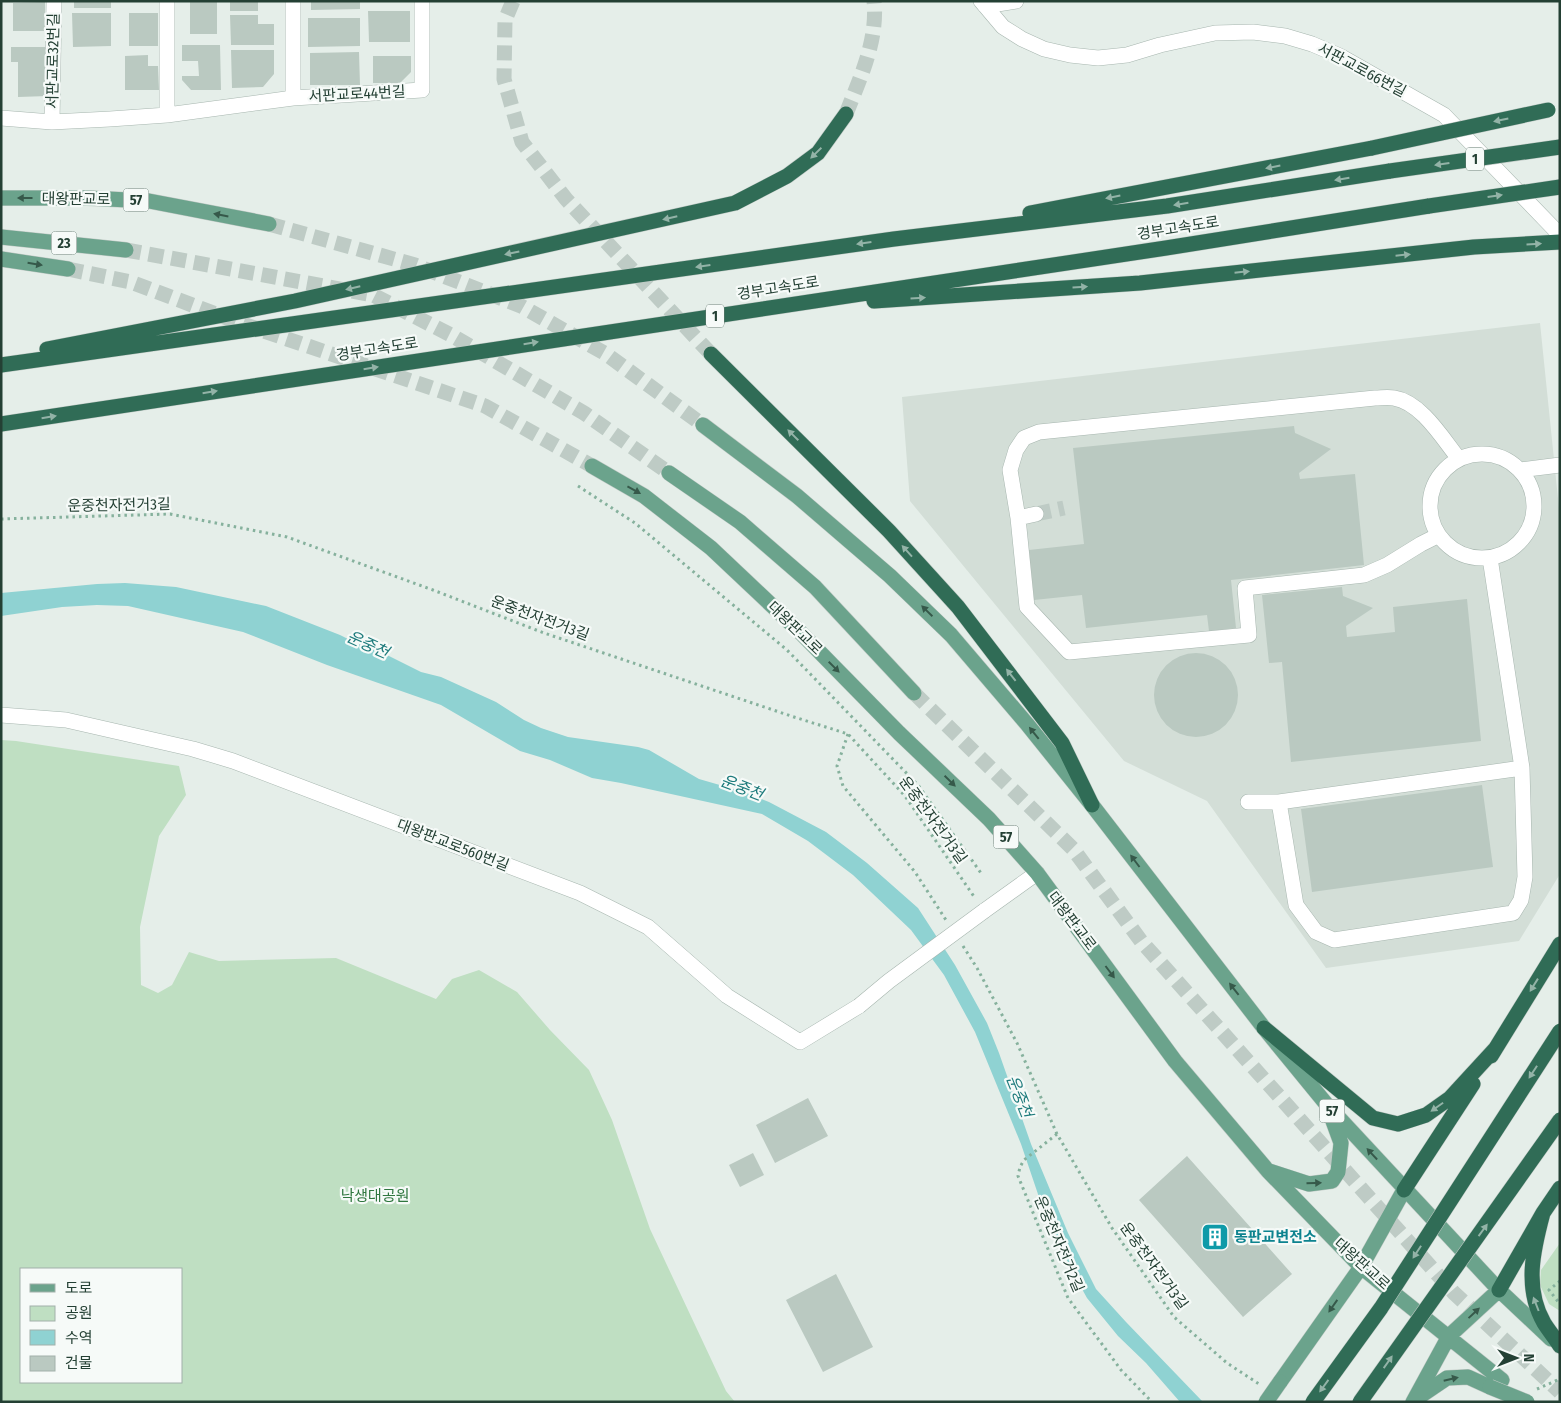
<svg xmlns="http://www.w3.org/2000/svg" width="1561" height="1403" font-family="'Fira Sans Condensed','Noto Sans KR',sans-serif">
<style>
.built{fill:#d3ded7}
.green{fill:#bfdfc2;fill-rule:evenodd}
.water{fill:#8fd2d2}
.building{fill:#bac9c1}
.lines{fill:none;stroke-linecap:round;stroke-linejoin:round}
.minor-tunnel{stroke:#becbc5;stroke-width:15;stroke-dasharray:15 8;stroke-linecap:butt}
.major-tunnel{stroke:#becbc5;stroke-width:15;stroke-dasharray:15 8;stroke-linecap:butt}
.highway-tunnel{stroke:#becbc5;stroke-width:15;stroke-dasharray:15 8;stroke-linecap:butt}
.minor-casing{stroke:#a7b6af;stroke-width:16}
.major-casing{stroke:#c2cac6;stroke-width:16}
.highway-casing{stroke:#c2cac6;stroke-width:16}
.path{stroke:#86b19d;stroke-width:3;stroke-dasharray:2.5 4;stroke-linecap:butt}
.minor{stroke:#fff;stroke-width:15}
.major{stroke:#6ba38c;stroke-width:15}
.highway{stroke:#306c56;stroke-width:15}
.minor-bridge-casing{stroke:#a7b6af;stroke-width:16;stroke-linecap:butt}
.major-bridge-casing{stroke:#c2cac6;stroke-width:16;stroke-linecap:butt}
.highway-bridge-casing{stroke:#c2cac6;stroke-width:16;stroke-linecap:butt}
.minor-bridge{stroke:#fff;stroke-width:15}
.major-bridge{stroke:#6ba38c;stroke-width:15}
.highway-bridge{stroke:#306c56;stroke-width:15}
.oneway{fill:#93b3a7}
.oneway2{fill:#36594a}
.labels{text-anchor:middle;stroke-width:4.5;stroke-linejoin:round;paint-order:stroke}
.shield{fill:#f6faf8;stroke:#63786f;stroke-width:1}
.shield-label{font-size:14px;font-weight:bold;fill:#244034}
.street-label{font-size:15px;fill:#244034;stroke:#f6faf8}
.park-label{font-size:15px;fill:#2f773f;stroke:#f6faf8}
.culture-label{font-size:15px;font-weight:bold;fill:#0d838f;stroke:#f6faf8;text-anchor:start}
.water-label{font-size:16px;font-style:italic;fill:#1e7b7c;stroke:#f6faf8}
</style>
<rect width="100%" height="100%" fill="#e5eee9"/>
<path class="built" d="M1540,323L1560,518V874L1519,941L1326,968L1207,801L1124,761L910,501L902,397Z"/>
<path class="green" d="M1,740L16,741L179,766L186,795L159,836L140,927L141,985L158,993L172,985L189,952L219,961L336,958L436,999L452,979L479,970L517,992L550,1030L589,1070L612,1120L650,1229L726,1391L735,1402H1ZM21,1269H181V1382H21Z
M1560,1243V1311L1549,1304L1540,1285L1541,1270Z"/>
<path class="water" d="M125,583L176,587L266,606L340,635L356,643L381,652L421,672L441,677L496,702L524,720L541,728L568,737L638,747L649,750L699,779L744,792L769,802L826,832L867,863L918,908L955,965L987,1023L999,1053L1031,1144L1068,1233L1096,1289L1126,1322L1203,1402H1180L1146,1363L1118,1336L1087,1298L1071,1269L1041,1203L1021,1144L975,1032L944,975L911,930L853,875L808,841L762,814L621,783L592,778L550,760L520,751L441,705L327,665L243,632L128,606L97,605L62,607L1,616V593L97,584Z"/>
<path class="building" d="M74,1H111V8H74Z
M190,1H217V34H190Z
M230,1H258V11H230Z
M311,1H360V9L311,10Z
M45,2V31H13V3Z
M368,11H410V42H369Z
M72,13H111V46L73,47Z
M129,13H158V46H129Z
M230,15H258V24H274V45H231Z
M308,18H360V46L308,47Z
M182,45H220L221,90H191L182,80V76H199L198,61H182Z
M11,47H47L48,96L18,97V62H11Z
M231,50H274V74L263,87L232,88Z
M359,52L360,85H310V53Z
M148,55V66H158L159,90H125V56Z
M373,56H411V72L400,83H373Z
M1294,426L1295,433L1331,449L1299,473L1300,479L1355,474L1364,565L1231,580L1236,628L1209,631L1207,615L1086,628L1082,595L1034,600L1029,550L1084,544L1073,448Z
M1342,587L1343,596L1373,608L1346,626L1347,637L1395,632L1393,607L1467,599L1481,741L1291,762L1282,662L1269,663L1262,595Z
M1154 695a42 42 0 1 1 84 0a42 42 0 1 1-84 0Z
M1482,785L1493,867L1312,892L1301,809Z
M808,1098L828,1136L775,1163L756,1125Z
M753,1153L764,1175L740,1187L729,1165Z
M1187,1156L1292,1274L1243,1317L1139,1200Z
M836,1274L873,1347L823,1372L786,1300Z"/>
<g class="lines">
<path class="minor-tunnel" d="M1036,514L1064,508"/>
<path class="major-tunnel" d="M269,224L415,265L521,306L606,354L703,425
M126,250L373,295L451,335L584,413L669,473
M68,269L131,282L240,323L485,406L592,466
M914,693L1073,849L1141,941L1454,1293L1560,1392"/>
<path class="highway-tunnel" d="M513,1L505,20L504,79L522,142L566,199L711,354
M846,114C860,78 878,41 874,1"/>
<g class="minor-casing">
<path id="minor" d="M293,1V98
M981,1L1003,27L1022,39L1044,49L1070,55L1098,58L1127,55L1160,45L1215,33L1253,32L1285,36L1312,44L1340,56L1444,115L1560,235
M985,6L1016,1
M167,115V1
M1,118L52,122L110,119L167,115L293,98L422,90V1
M52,122L54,1
M1430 506a52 52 0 1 1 104 0a52 52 0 1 1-104 0Z
M1520,470L1560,465
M1018,518L1036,514
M1439,535L1421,544L1387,565L1364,575L1245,588L1249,635L1069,652L1027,607L1018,518L1010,470L1016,450L1024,438L1039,432L1375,398C1381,398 1388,397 1394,398C1421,402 1443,439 1459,459
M1490,558L1522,768L1279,802L1296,905L1316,932L1334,940L1513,913L1521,900L1525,877L1522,768
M1,715L66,720L193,749L233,761L580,893L648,927L727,996L800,1042L859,1006
M1248,802H1279
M984,911L1037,873"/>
</g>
<g class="major-casing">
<path id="major" d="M1,198H87L149,201L269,224
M1,237L126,250
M1,259L68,269
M703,425L797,496L890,576L951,635L1027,724L1092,805L1264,1028L1327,1105L1499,1290L1551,1339
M592,466L644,496L711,548L801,633L899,733L989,819L1037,873L1175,1061L1268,1171L1361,1267L1502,1380
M669,473L740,522L815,587L914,693
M1269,1171L1309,1184L1332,1181L1338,1172L1341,1143L1330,1113
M1280,1382L1361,1267L1404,1190
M1416,1399L1447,1378L1468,1377L1490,1387
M1413,1402L1449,1336L1499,1290"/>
</g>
<g class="highway-casing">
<path id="highway" d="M1030,213L1372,148
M874,301L1140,283L1474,247L1560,242
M47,349L295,301L735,203L787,176L818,153L846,114
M711,354L889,531L958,607L1062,743L1092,805
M1,365L894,239L1167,206L1390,171
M1,424L1166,248L1429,206
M1264,1028L1373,1118L1398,1124L1426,1115L1450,1098L1496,1048
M1491,1056L1560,944
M1404,1190L1473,1084
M1543,1213C1533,1250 1524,1288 1544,1323C1549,1331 1555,1338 1560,1346
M1499,1290L1543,1213L1560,1188"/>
</g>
<path class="path" d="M578,486L635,523L787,650L918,785L981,873
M1,519L170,514L287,537L433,590L544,633L794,717L848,734L905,796L975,898
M848,734L837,766L843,786L915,872L946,920
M963,946L977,968L1017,1043L1057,1134L1112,1228L1174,1317L1227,1363L1259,1384
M1057,1134L1024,1160L1020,1167L1018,1176L1068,1298L1121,1370L1152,1402
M1560,1281L1549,1290L1560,1304
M1537,1389L1560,1379"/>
<use href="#minor" class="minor"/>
<use href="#major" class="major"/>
<use href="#highway" class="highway"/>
<g class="minor-bridge-casing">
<path id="minor-bridge" d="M859,1006L889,981L984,911"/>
</g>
<g class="major-bridge-casing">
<path id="major-bridge" d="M1490,1387L1527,1402
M1266,1402L1280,1382"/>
</g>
<g class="highway-bridge-casing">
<path id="highway-bridge" d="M1372,148L1548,110
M1390,171L1560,147
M1429,206L1560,187
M1313,1402L1381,1308L1560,1031
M1360,1402L1560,1120"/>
</g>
<use href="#minor-bridge" class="minor-bridge"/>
<use href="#major-bridge" class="major-bridge"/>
<use href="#highway-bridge" class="highway-bridge"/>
</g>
<defs><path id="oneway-solid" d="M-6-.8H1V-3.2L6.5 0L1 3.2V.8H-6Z" transform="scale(1.25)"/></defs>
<g class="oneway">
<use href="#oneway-solid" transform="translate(1501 120) rotate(168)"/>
<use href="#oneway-solid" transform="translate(816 153) rotate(136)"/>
<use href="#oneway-solid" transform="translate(1442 164) rotate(172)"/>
<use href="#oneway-solid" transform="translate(1273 167) rotate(169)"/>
<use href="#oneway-solid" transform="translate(1342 179) rotate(171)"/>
<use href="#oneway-solid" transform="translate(1495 196) rotate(-8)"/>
<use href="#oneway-solid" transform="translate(1113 197) rotate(169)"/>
<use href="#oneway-solid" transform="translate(1181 204) rotate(171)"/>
<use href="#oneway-solid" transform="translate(670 218) rotate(167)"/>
<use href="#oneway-solid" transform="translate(864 243) rotate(172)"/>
<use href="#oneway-solid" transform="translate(1534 244) rotate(-3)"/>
<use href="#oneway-solid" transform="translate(512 253) rotate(168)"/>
<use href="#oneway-solid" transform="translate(1403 255) rotate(-6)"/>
<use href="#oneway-solid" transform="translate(703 266) rotate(172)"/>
<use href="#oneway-solid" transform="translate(1242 272) rotate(-6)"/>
<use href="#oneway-solid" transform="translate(1080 287) rotate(-4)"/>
<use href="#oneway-solid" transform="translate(353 288) rotate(167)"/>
<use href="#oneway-solid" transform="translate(918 298) rotate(-4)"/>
<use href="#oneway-solid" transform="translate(531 343) rotate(-9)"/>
<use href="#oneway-solid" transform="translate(371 368) rotate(-9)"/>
<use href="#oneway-solid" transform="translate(210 392) rotate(-9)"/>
<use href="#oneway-solid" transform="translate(49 417) rotate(-9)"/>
<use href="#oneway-solid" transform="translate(793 435) rotate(-135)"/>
<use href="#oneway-solid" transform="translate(907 551) rotate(-132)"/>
<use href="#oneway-solid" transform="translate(1011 675) rotate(-128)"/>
<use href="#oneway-solid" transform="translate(1534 985) rotate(122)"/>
<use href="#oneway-solid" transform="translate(1533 1072) rotate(123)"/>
<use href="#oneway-solid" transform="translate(1437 1107) rotate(145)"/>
<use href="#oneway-solid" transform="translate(1483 1230) rotate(-54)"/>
<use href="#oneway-solid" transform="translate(1417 1252) rotate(123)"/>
<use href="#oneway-solid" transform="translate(1536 1304) rotate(-111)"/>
<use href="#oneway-solid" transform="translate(1388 1362) rotate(-55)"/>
<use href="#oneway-solid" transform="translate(1324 1386) rotate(126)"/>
</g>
<g class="oneway2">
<use href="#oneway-solid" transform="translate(25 198) rotate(180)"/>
<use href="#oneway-solid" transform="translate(221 215) rotate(-169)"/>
<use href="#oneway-solid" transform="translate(35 264) rotate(9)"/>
<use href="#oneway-solid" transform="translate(634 490) rotate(29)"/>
<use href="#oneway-solid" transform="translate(927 611) rotate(-136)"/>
<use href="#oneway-solid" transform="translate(834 667) rotate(45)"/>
<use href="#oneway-solid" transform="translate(1034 733) rotate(-129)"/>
<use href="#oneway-solid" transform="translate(950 781) rotate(44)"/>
<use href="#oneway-solid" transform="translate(1135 861) rotate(-127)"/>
<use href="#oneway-solid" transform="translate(1110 972) rotate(53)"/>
<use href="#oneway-solid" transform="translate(1234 989) rotate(-128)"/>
<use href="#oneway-solid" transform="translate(1372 1154) rotate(-133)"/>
<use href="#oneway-solid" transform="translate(1314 1183) rotate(-2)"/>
<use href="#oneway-solid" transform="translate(1333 1306) rotate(125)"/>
<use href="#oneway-solid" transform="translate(1474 1313) rotate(-43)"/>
<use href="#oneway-solid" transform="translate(1451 1379) rotate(-13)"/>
</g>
<defs>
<g id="building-square" transform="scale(1.4375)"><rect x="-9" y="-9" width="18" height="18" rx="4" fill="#0f9aa8" stroke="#f6faf8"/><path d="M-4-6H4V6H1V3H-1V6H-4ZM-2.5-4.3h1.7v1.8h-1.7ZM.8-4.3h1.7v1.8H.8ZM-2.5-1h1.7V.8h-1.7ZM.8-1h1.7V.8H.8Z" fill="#fff"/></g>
</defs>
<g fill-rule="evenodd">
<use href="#building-square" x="1215" y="1237"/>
</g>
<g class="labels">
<g class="shield">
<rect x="1466" y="147.5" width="18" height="23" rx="4"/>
<rect x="123.5" y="188.5" width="25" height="23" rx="4"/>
<rect x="51.5" y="231.5" width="25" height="23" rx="4"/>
<rect x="706" y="304.5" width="18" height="23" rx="4"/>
<rect x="993.5" y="825.5" width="25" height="23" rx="4"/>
<rect x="1319.5" y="1099.5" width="25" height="23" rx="4"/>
</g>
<g class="shield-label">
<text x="1475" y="164">1</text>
<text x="136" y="205">57</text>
<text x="64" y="248">23</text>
<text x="715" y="321">1</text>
<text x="1006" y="842">57</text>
<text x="1332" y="1116">57</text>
</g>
<g class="street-label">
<text transform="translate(53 61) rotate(-89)" y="5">서판교로32번길</text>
<text transform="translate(1362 70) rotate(28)" y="5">서판교로66번길</text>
<text transform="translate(357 94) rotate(-3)" y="5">서판교로44번길</text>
<text transform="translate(76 199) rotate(1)" y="5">대왕판교로</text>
<text transform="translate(1178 228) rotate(-9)" y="5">경부고속도로</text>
<text transform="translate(778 288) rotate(-9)" y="5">경부고속도로</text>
<text transform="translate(377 349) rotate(-9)" y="5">경부고속도로</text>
<text transform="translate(119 505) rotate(-1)" y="5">운중천자전거3길</text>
<text transform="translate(540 618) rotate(20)" y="5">운중천자전거3길</text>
<text transform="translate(795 628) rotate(44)" y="5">대왕판교로</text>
<text transform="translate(933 820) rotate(54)" y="5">운중천자전거3길</text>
<text transform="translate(453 845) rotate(21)" y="5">대왕판교로560번길</text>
<text transform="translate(1072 921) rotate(53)" y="5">대왕판교로</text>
<text transform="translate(1059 1244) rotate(67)" y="5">운중천자전거2길</text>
<text transform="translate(1362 1264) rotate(42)" y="5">대왕판교로</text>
<text transform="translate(1154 1266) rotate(54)" y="5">운중천자전거3길</text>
</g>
<g class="park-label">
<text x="375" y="1201">낙생대공원</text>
</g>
<g class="culture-label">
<text x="1234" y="1242">동판교변전소</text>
</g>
<g class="water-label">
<text transform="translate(368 644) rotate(24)" y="6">운중천</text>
<text transform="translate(742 787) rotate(21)" y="6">운중천</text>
<text transform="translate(1020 1096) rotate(68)" y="6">운중천</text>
</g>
</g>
<rect width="1561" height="1403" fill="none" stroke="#244034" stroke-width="5"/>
<rect x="20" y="1268" width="162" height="115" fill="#f6faf8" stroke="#a2b0aa"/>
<rect x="30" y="1284" width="25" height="8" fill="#6ba38c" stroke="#a2b0aa"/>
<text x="65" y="1293" font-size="15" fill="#244034">도로</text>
<rect x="30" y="1306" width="25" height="15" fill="#bfdfc2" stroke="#a2b0aa"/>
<text x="65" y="1318" font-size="15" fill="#244034">공원</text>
<rect x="30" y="1330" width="25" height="15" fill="#8fd2d2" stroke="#a2b0aa"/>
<text x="65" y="1343" font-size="15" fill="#244034">수역</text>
<rect x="30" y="1356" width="25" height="15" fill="#bac9c1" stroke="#a2b0aa"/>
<text x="65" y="1368" font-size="15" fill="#244034">건물</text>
<g transform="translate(1516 1358) rotate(90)" stroke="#f6faf8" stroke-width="4" paint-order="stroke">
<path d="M0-4L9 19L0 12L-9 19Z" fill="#244034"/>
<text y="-8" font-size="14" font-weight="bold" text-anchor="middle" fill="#244034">N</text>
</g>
</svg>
